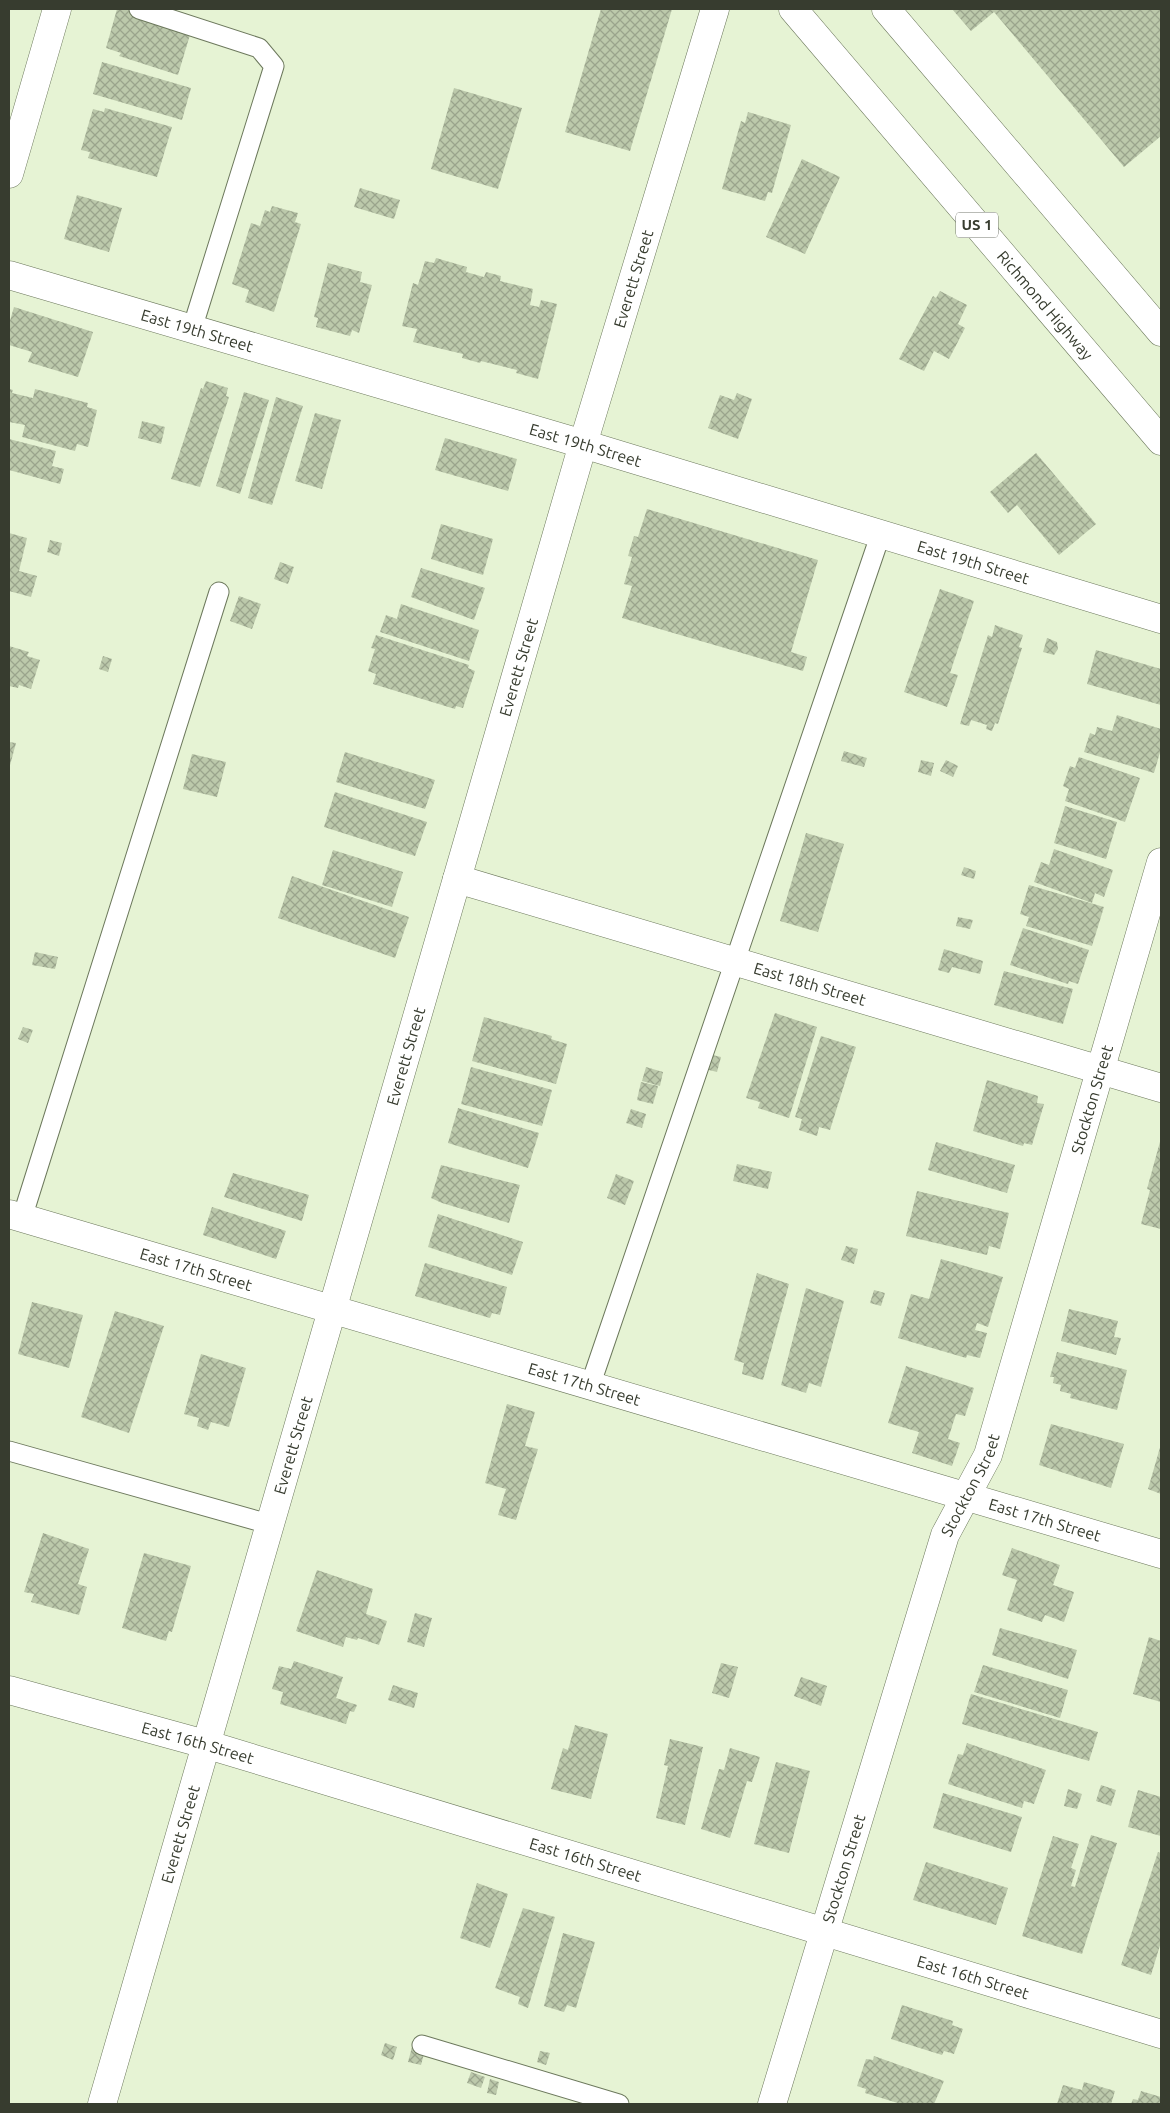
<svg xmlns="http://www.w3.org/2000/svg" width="1170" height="2113" font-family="Ubuntu,sans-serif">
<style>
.building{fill:url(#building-cross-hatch)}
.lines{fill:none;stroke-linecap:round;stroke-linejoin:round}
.lane-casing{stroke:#6c785c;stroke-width:21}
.street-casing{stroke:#6c785c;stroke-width:29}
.secondary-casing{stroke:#6c785c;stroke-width:29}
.primary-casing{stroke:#6c785c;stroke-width:29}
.lane{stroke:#fff;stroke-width:19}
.street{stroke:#fff;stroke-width:28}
.secondary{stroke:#fff;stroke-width:28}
.primary{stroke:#fff;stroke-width:28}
.labels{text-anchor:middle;stroke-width:5;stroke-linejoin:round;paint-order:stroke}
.shield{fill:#fff;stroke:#73766d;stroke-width:1}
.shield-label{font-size:15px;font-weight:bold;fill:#373c2f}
.street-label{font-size:16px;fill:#373c2f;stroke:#fff}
</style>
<defs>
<pattern id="building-cross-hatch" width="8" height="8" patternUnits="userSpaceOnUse" patternTransform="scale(1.25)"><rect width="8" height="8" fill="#bcc9ab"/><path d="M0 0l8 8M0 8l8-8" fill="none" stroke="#9aa48c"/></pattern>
</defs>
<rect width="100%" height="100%" fill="#e6f3d4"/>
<path class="building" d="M117,9H130L192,28L178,75L119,56L121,53L106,48Z
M601,9H672L630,151L565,132Z
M952,9H1161V136L1124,167L994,12L971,31Z
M102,62L191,88L182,120L93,94Z
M454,88L522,108L498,189L431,169Z
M105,108L172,127L157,177L88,158L90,152L81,150L93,109L104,112Z
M748,112L791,125L772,193L768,192L765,201L722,189L741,121L745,123Z
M802,159L840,177L805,254L766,237Z
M360,188L400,200L394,219L354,207Z
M77,195L122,208L109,252L64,239Z
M272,206L298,213L295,222L301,224L274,312L245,302L249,290L232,284L251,223L260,226L265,210L270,212Z
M436,258L467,267L466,272L484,277L486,272L501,276L500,281L533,289L530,305L539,307L541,300L557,304L538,379L516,373L517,370L481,361L480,363L462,358L463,354L413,342L417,329L402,326L413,283L418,285L425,261L434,263Z
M328,263L362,272L360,282L372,285L359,333L352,330L350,336L316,327L318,318L314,317Z
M940,291L967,305L958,324L965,328L949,359L934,351L924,371L899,359L933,296L936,298Z
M14,307L93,332L78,377L28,362L32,352L9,345V324Z
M206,381L228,388L226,396L229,397L200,487L171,479L201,388L203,389Z
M9,389L13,390L12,393L33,398L35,389L88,403L87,407L97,410L88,447L77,444L75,451L22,437L25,425L9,422Z
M244,392L269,400L240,494L216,486Z
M737,393L752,399L738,439L708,428L720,395L734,400Z
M276,397L303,406L272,505L248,498Z
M315,413L341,420L322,489L295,481Z
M142,421L165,427L161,444L138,438Z
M445,438L517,459L508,491L435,470Z
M9,439L56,451L52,466L64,469L60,484L9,470Z
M1036,453L1096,524L1059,555L1017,505L1008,513L990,492Z
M647,509L818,560L791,652L807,657L803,671L622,618L632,586L624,584L632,557L628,556L634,536L638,537Z
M441,524L493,539L483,575L431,559Z
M9,533L27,538L19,571L37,576L31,597L9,591Z
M50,540L62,543L59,556L47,552Z
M280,562L294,567L288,584L274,579Z
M421,568L485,588L474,620L411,597Z
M940,589L974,601L950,673L958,675L947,707L904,692Z
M239,596L261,604L252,629L230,621Z
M401,604L479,630L469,661L380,632L386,615L397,619Z
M995,625L1023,635L1019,647L1022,648L998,724L995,723L992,731L986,729L987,725L971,720L969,726L960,724L988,635L992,637Z
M376,635L469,665L468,668L475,671L463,708L456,706L455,709L373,684L376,674L368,671L375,649L371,648Z
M1047,638L1057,642L1058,649L1054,655L1043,652Z
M9,646L29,652L27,656L40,660L31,689L19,685L18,688L9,686Z
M1096,650L1161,669V705L1087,684Z
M103,656L112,659L108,672L99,669Z
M1117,715L1161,729V749L1154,773L1084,752L1090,733L1095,735L1097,727L1112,731Z
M9,742L16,743L9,769Z
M844,751L867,758L864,767L841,761Z
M345,752L435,780L425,809L336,782Z
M192,754L226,762L217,797L183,789Z
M1079,757L1140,778L1125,822L1065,801L1069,789L1063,786L1070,766L1075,768Z
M921,760L934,763L931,776L918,772Z
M946,760L958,766L953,777L940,771Z
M335,792L427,822L415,856L324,827Z
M1065,806L1117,822L1106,859L1054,843Z
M806,833L844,844L818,932L780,921Z
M1054,849L1113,870L1104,897L1095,893L1092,903L1034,882L1041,862L1049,865Z
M333,850L403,872L392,907L322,885Z
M964,867L976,871L974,879L961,875Z
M292,876L409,917L395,958L278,918Z
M1029,885L1104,907L1092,946L1026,926L1029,917L1020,914Z
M958,917L973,920L970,929L956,926Z
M1023,928L1089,950L1078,984L1069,981L1068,984L1010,965Z
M944,949L983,961L980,974L952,967L949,973L938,970Z
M35,952L58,957L55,969L32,965Z
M1004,971L1073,989L1063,1024L994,1005Z
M775,1013L817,1027L789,1118L758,1108L760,1102L746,1098Z
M484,1017L552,1036L551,1039L567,1044L556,1084L472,1061Z
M23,1027L33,1030L28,1043L18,1039Z
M821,1036L856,1047L830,1130L819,1127L817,1136L799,1130L802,1119L795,1117Z
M704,1053L721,1057L717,1072L701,1068Z
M471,1067L552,1090L542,1126L461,1104Z
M646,1067L663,1072L660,1086L642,1081Z
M987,1080L1038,1096L1037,1103L1044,1104L1032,1145L1024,1143L1023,1146L973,1131Z
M641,1082L658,1086L653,1104L637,1100Z
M458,1108L539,1133L528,1168L448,1143Z
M631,1109L646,1114L642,1128L626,1123Z
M1161,1138V1229L1141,1224L1150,1190L1147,1189Z
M936,1142L1015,1165L1007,1193L928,1170Z
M737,1164L772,1172L768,1189L733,1181Z
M441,1165L520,1185L509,1223L442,1203L431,1198Z
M233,1173L309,1195L302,1221L224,1197Z
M616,1174L634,1181L625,1205L607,1198Z
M917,1191L1009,1213L1000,1249L989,1246L987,1255L906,1236Z
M212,1207L286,1231L276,1259L203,1235Z
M438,1214L523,1242L512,1275L428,1247Z
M846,1246L858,1249L854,1264L841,1260Z
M941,1259L1003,1277L988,1327L977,1323L975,1330L987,1333L980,1358L967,1355L966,1358L898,1338L911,1294L929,1299Z
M425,1263L507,1287L500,1315L492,1313L490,1318L415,1296Z
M757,1273L789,1284L763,1380L742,1374L744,1363L734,1360Z
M806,1288L844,1301L821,1387L809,1383L806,1393L781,1385Z
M874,1290L885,1293L881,1306L870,1303Z
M32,1302L83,1315L69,1368L18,1354Z
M1069,1309L1118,1321L1114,1337L1121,1338L1116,1355L1061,1341Z
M115,1311L164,1326L129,1433L81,1417Z
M1057,1352L1127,1370L1117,1410L1070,1398L1071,1394L1060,1391L1061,1385L1053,1383L1054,1377H1050Z
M201,1354L246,1368L229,1427L211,1422L208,1430L197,1426L199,1418L184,1414Z
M906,1366L974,1388L965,1416L956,1414L948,1439L960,1443L952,1466L912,1453L919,1432L888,1423Z
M507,1404L535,1412L525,1446L538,1449L516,1520L498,1515L506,1489L485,1483Z
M1051,1424L1124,1444L1111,1488L1039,1465Z
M1161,1444V1494L1148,1489Z
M43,1533L89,1549L78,1584L87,1587L79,1615L31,1602L34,1594L24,1592Z
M1012,1548L1060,1565L1053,1585L1074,1592L1064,1622L1045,1615L1042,1622L1007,1610L1017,1580L1002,1575Z
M144,1553L191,1566L172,1632L169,1631L166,1641L122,1628Z
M317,1570L373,1589L366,1614L387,1621L379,1645L358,1638L357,1640L346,1637L343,1647L296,1631Z
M415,1613L432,1618L424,1647L407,1642Z
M1000,1628L1077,1650L1068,1679L992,1655Z
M1149,1637L1161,1641V1702L1133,1694Z
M294,1661L343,1677L336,1698L357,1705L354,1712L350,1711L346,1724L280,1704L283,1692L272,1689L279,1666L291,1669Z
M721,1663L738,1667L729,1698L712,1693Z
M983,1665L1068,1690L1060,1718L974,1692Z
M801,1677L827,1686L821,1706L794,1696Z
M393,1685L418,1693L414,1708L388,1700Z
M971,1694L1098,1732L1089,1761L962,1724Z
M575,1725L608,1734L591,1799L551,1789L563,1748L568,1750Z
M670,1739L703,1747L685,1825L656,1818L668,1766L664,1765Z
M967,1743L1046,1770L1034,1804L1024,1801L1022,1808L948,1784L958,1754L963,1755Z
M730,1748L760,1757L752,1782L747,1781L730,1838L701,1829L719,1769L724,1770Z
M776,1762L810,1771L789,1853L754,1844Z
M1101,1785L1116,1790L1111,1806L1096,1801Z
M1068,1789L1082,1794L1077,1809L1064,1806Z
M1138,1790L1161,1797V1836L1128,1827Z
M943,1793L1022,1817L1011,1852L933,1828Z
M1091,1835L1117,1843L1082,1954L1022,1936L1053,1836L1079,1844L1071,1868L1076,1870L1071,1886L1075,1887Z
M1158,1852L1161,1853V1942L1151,1975L1121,1965Z
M926,1862L1008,1888L996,1925L913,1900Z
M477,1883L508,1894L490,1948L460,1938Z
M523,1908L555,1917L528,2008L518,2004L520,1997L495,1988Z
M563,1933L595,1942L576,2008L567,2005L564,2012L544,2006Z
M902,2005L953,2021L952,2025L963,2029L954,2054L944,2051L942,2055L891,2039Z
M385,2043L397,2047L393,2060L381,2055Z
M412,2047L425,2050L421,2065L408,2062Z
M540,2051L550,2053L546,2065L537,2062Z
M874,2056L944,2081L934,2104H901L865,2093L866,2089L857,2086L866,2059L873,2060Z
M471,2072L485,2077L481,2088L467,2083Z
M490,2079L499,2082L496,2095L487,2093Z
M1084,2082L1115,2091L1111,2104H1057L1063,2085L1082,2090Z
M1141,2091L1161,2097V2104H1131L1133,2099L1138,2100Z"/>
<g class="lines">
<g class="lane-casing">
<path id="lane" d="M139,9L259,48L274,66L192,329
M22,1218L219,592
M590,1386L881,533
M9,1451L269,1524
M422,2045L619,2104"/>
</g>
<g class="street-casing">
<g id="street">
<path id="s1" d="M9,275L583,444L1161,619"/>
<path id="s2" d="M457,879L1161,1088"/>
<path id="s3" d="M9,1214L1161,1554"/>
<path id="s4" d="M9,1690L205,1744L1161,2034"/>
<path id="s5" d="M102,2104L583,444L715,9"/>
<path id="s6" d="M772,2104L945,1535L988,1455L1161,862"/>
</g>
</g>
<g class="secondary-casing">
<path id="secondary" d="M9,174L57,9"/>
</g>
<g class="primary-casing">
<g id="primary">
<path id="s7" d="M793,9L1161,441"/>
<path d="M886,9L1161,332"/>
</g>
</g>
<use href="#lane" class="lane"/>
<use href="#street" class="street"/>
<use href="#secondary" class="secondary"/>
<use href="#primary" class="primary"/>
</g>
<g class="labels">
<rect class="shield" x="956" y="212.5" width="42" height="25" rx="4"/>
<g class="shield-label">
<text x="977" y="230">US 1</text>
</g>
<g class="street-label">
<text dy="6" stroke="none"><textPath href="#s5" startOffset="1901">Everett Street</textPath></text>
<text dy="6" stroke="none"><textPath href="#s7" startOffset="389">Richmond Highway</textPath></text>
<text dy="6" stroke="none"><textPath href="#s1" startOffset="196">East 19th Street</textPath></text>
<text dy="6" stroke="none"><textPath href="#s1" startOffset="601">East 19th Street</textPath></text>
<text dy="6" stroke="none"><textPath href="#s1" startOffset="1006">East 19th Street</textPath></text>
<text dy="6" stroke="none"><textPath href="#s5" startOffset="1496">Everett Street</textPath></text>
<text dy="6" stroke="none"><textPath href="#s2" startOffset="368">East 18th Street</textPath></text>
<text dy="6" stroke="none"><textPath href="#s5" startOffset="1091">Everett Street</textPath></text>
<text dy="6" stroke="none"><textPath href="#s6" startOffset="1056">Stockton Street</textPath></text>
<text dy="6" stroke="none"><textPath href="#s3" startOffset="195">East 17th Street</textPath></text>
<text dy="6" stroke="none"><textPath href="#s3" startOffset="600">East 17th Street</textPath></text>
<text dy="6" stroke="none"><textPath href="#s5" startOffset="686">Everett Street</textPath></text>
<text dy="6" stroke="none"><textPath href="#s6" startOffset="651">Stockton Street</textPath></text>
<text dy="6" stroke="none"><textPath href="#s3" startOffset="1080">East 17th Street</textPath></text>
<text dy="6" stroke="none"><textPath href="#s4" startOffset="196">East 16th Street</textPath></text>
<text dy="6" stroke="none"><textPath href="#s5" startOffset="281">Everett Street</textPath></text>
<text dy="6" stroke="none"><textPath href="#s4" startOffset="601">East 16th Street</textPath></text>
<text dy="6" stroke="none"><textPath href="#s6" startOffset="246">Stockton Street</textPath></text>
<text dy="6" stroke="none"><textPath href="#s4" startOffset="1006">East 16th Street</textPath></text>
</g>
</g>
<rect width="1170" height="2113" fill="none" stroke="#373c2f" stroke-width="20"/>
</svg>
